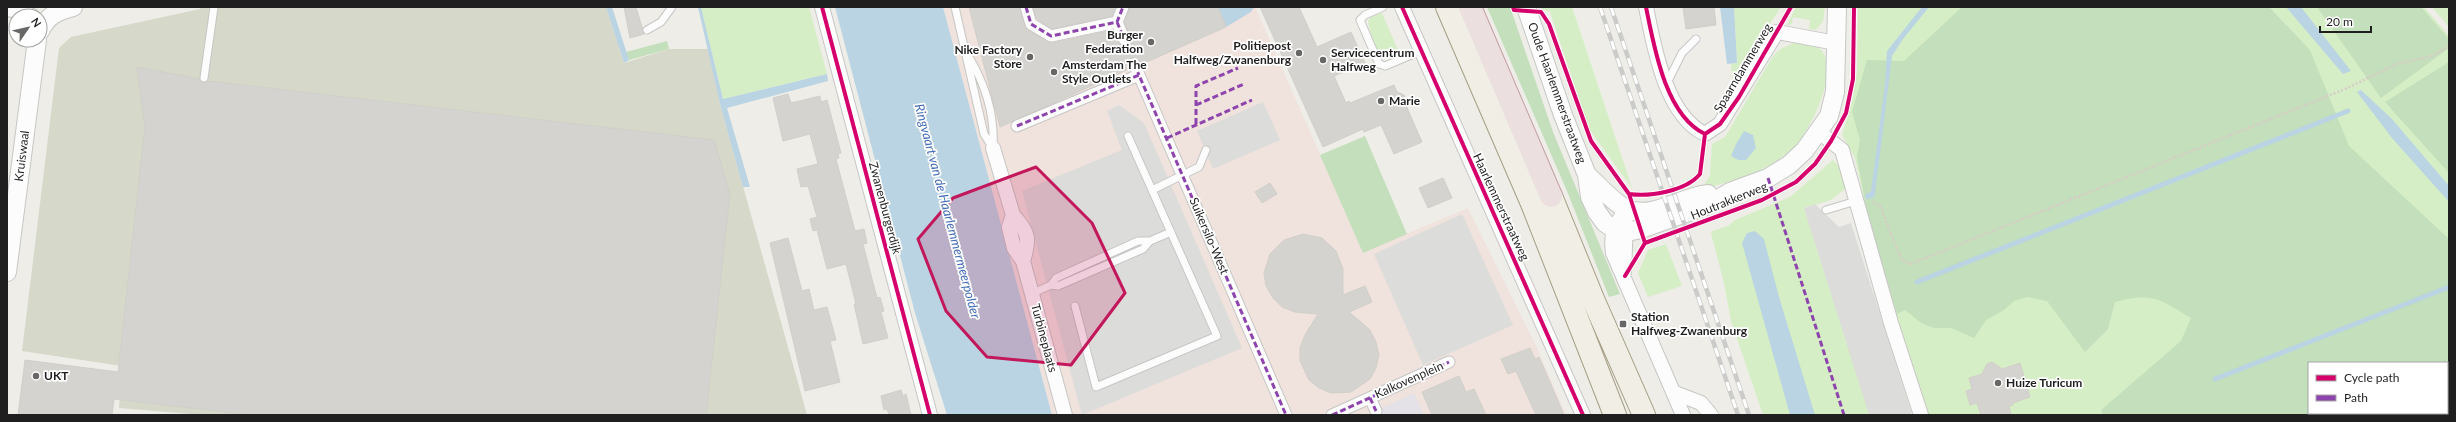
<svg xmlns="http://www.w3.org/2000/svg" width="2456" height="422" font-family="Lato,sans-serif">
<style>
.commercial{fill:#f0e2dc}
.construction{fill:#d6d8c9}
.grass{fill:#d5eec5;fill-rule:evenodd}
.forest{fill:#c3dfbb;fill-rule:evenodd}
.parking{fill:#dcdcda}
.plaza{fill:#e4e2e7}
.water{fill:#bad4e3}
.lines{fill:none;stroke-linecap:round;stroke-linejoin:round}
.stream{stroke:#bad4e3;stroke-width:5}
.building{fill:#d5d3cf;stroke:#d1cfc9}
.service-casing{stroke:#c6c6c4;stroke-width:9}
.pedestrian-casing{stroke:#c6c6c4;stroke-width:13}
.minor-casing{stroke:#c6c6c4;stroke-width:16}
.tertiary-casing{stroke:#c6c6c4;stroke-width:20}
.primary-casing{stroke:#a59e84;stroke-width:24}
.motorway-casing{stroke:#c59ea3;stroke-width:24}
.path{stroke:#d8cbc6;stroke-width:2.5;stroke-dasharray:2 2;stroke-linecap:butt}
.service{stroke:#fcfcfc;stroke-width:7}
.pedestrian{stroke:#fcfcfc;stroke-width:11}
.minor{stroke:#fcfcfc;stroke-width:14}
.tertiary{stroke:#fcfcfc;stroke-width:18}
.primary{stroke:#f1eee5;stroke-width:22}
.motorway{stroke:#ebdfdf;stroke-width:22}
.rail-casing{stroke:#cbcbca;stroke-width:4.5}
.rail{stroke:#fff;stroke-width:3;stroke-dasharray:9;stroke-linecap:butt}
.quiet{stroke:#8e44ad;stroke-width:3;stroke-dasharray:6 3;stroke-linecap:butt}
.cycleway-casing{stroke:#fff;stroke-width:6}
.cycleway{stroke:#d6006c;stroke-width:4}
.marked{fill:#c2185b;fill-opacity:0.2;stroke:#c2185b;stroke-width:3;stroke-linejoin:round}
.poi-dot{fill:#676765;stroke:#fff;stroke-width:1.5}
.labels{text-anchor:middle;stroke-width:3.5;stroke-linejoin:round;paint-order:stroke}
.poi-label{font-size:12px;font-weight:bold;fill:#1f1f1f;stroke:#fff;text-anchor:start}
.street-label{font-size:12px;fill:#1f1f1f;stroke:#fff}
.water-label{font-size:13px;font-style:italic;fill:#446db6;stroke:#fff}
</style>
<rect width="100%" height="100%" fill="#eeede8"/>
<path class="commercial" d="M943,7H1255L1363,252L1468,208L1537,348L1566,415H1052Z"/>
<path class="construction" d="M200,7H606L624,63L669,49H709L720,104L807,415H202L119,408L122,366L22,351L59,48L71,37L200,9Z"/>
<path class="grass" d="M701,7H809L827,74L723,99Z
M1537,7H1572L1632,188L1589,129L1550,12Z
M1734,7H1781L1733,80L1731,64L1737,63Z
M1796,7H1825L1823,21L1816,30L1809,29L1810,20L1793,17L1792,24L1787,25Z
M1858,7H2424L2449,36V415H1927L1876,254L1864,213V199L1855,158L1842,135L1852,102L1857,73ZM2309,363H2447V413H2309Z
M2432,7H2449V27L2448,26Z
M1382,13L1400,55L1389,59C1376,54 1370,34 1368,21L1372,16Z
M1794,43C1803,44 1816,43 1822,51C1839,74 1810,131 1793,148C1768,172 1736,179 1705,189L1704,185L1710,176L1712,144L1725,137L1773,56L1782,48Z
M1833,160L1839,166L1847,186L1846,188L1831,200L1804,208L1870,415H1763L1731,321L1724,283L1711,233L1712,231L1728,226L1735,220L1790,197Z
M1666,244L1682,286L1648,297L1638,273L1648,250Z"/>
<path class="forest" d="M1487,7H1510L1553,132L1620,294L1609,297L1567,191Z
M1962,7H2269L2310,50L2349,146L2449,239V415H2103L2101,410L2181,341L2191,318C2160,299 2152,292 2115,302L2108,329L2085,352L2047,301L2027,297L2014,301L2004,310L1986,320L1974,338L1951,328H1934L1921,323L1905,310L1897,314L1867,212L1857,157L1860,140L1852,112L1867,60L1904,61ZM2309,363H2447V413H2309Z
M2317,7H2421L2449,39V48L2381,98Z
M667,41L669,49L629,60L626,52Z
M2449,62V173L2385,102Z
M1365,136L1407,234L1363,253L1320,155Z"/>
<path class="parking" d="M1263,102L1280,140L1213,169L1197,131Z
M1119,105L1144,123L1242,348L1082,415L1022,191L1122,150L1107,111Z
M1815,204L1839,227L1851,223L1912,415H1869L1804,208Z
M1462,214L1513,325L1423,365L1374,254Z"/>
<path class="plaza" d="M1414,393L1424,415H1367Z"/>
<path class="water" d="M606,7H612L629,60L624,63Z
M698,7H701L723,99L827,74L828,81L727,108L750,187H743L720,104Z
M835,7H943L1052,415H947L915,313Z
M1217,7H1254L1251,12L1226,27Z
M1720,7H1734L1737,63L1727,64Z
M1922,7H1929L1903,39L1892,56L1875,194L1873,198L1866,199L1865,195L1871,191L1885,84L1887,51Z
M2286,7H2301L2351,71L2343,74Z
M2361,90L2392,119L2449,186V202L2392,138L2357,92Z
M1744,131L1753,135L1756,148L1746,160H1738L1731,156L1736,144Z
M1755,231L1764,239L1779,297L1815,415H1790L1742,243L1747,233Z"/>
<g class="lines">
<path class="stream" d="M1917,282L2348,111
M2215,379L2449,287"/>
</g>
<path class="building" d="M624,7H636L644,34L630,38Z
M969,7H1019L1027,30L1052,43L1113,30L1119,44L1127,45L1131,40L1125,22L1130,7H1218L1226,27L1142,64L1138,58H1131L1127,63L1129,69L1000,127Z
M1033,7H1115L1112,16L1052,29L1037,19Z
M1260,7H1299L1317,47L1351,32L1365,63L1334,76L1346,103L1349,101L1350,103L1394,85L1397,92L1404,95L1408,110L1422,142L1394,154L1381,125L1364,132L1363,129L1323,147Z
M1683,7H1714L1716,25L1686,29Z
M137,67L199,79L204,83L208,81L714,140L730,194L706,415H252L114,399L112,415H18L25,360L118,372L145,127Z
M788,94L791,103L820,96L821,102L827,100L841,153L838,154L839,158L836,159L855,231L864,229L867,243L863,244L877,298L880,297L884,311L881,312L888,338L863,344L854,304H856L846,264L827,269L817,230L813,231L810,219L817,217L808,186L801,187L797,169L818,164L810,134L783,141L773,98Z
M1443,178L1452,198L1428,208L1419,188Z
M1270,183L1277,194L1262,203L1255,192Z
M1303,234L1322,238L1336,251L1343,269V295L1365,286L1372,302L1349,312L1370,330L1376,342L1379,355L1376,368L1370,379L1351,392L1331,393L1319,388L1309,380L1300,361V348L1305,335L1318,314L1295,312L1282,307L1273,298L1266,286L1264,273L1270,254L1284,240Z
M788,238L802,291L809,289L814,310L827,307L836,340L830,341L840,382L805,391L770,243Z
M1530,348L1535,359L1539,357L1564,415H1536L1516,371L1508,374L1501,359Z
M1992,362L2002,369L2020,363L2030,397L2013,403V405L2009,406L2011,415H1981L1977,403L1970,405L1966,391L1972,389L1969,378L1982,374L1987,364Z
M1459,376L1466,392L1474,389L1486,415H1432L1422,392Z
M901,390L903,396L906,394L911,415H889L887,409L884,410L881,396Z"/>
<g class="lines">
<g class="service-casing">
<path id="service" d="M955,7L984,134L993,148
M1383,7L1365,15L1360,20L1379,64L1385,66L1421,51
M647,30L661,22L672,7
M969,57C985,84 995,116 993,148
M204,78L214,7
M1667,83L1682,53L1696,39
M1152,190L1199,167L1206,150
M1826,210L1856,201
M1051,285L1056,278L1138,241H1150L1171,232
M1031,294L1051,285L1058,286L1143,249L1150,241
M1075,306L1096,387L1217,336L1128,136"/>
</g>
<g class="pedestrian-casing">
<path id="pedestrian" d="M1026,7L1031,24L1051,36L1117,22L1123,7
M1117,22L1124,39
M1134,64L1139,75
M1017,126L1139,75L1286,415
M1370,398L1376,411
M1332,415L1449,362"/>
</g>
<g class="minor-casing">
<path id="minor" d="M822,7L930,415
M1402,7L1583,415
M1646,7C1654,46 1665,115 1705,134L1720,124L1777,32L1836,43
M7,9L20,11L32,16
M1819,132L1842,150L1891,323L1921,415
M993,148L1013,215L1009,227L1014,248L1023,261L1065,415
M1626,209C1615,226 1610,232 1613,253L1683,415
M1013,215C1029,232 1030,239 1023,261
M1624,272L1626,223
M1675,393L1701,403L1711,415"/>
</g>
<g class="tertiary-casing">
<path id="tertiary" d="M1526,7L1563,115L1587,175L1590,197L1597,212L1605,223L1614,229L1627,232L1641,229L1708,205L1730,192L1768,178L1789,165L1805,150L1829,116L1835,92L1837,7
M40,31C47,16 57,11 73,7
M1587,175C1598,184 1614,204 1627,209C1653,220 1682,196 1708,194
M7,272L37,40"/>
</g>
<g class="primary-casing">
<path id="primary" d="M1447,7L1533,206L1615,415
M1551,196L1593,299L1644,415"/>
</g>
<g class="motorway-casing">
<path id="motorway" d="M1470,7L1551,196"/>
</g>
<path class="path" d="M1873,202L1880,206C1888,224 1893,243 1903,261L1911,264L2345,89L2397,64L2432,56L2449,46"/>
<use href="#service" class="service"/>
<use href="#pedestrian" class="pedestrian"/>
<use href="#minor" class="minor"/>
<use href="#tertiary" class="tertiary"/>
<use href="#primary" class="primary"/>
<use href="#motorway" class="motorway"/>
<g class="rail-casing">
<path id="rail" d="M1600,7L1738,415
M1611,7L1749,415"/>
</g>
<use href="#rail" class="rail"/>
<path class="quiet" d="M1026,7L1031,24L1051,36L1117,22L1123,7
M1117,22L1124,39
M1134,64L1139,75
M1196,105L1244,84
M1196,124V86L1238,68
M1017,126L1139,75L1286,415
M1167,138L1252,100
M1768,178L1844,415
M1370,398L1376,411
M1332,415L1449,362"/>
<g class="cycleway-casing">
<path id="cycleway" d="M822,7L930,415
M1402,7L1583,415
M1513,7L1514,10L1541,12L1549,24L1591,141L1629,194L1645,243L1625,276
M1646,7C1654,46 1665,115 1705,134
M1705,134L1720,124L1739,97L1791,7
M1629,194C1650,197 1686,191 1700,174L1705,134
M1645,243L1762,200L1796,182L1815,164L1831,141L1846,113L1853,79L1854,7"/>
</g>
<use href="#cycleway" class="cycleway"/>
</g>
<path class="marked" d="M1036,167L1092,223L1125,293L1071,365L987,357L946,311L918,239L953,198Z"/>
<g class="poi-dot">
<circle cx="1151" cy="42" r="4"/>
<circle cx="1299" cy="53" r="4"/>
<circle cx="1030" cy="57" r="4"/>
<circle cx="1323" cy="60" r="4"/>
<circle cx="1054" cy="72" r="4"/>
<circle cx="1381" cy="101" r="4"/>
<rect x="1619" y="320" width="8" height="8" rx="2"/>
<circle cx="36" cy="376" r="4"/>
<circle cx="1998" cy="383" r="4"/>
</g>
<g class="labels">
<g class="poi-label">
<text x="1143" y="39" text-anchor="end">Burger<tspan x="1143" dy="14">Federation</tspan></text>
<text x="1291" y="50" text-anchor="end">Politiepost<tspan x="1291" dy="14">Halfweg/Zwanenburg</tspan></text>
<text x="1022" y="54" text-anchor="end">Nike Factory<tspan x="1022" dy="14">Store</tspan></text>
<text x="1331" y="57">Servicecentrum<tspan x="1331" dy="14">Halfweg</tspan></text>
<text x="1062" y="69">Amsterdam The<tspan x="1062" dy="14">Style Outlets</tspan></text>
<text x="1389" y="105">Marie</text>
<text x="1631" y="321">Station<tspan x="1631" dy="14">Halfweg-Zwanenburg</tspan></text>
<text x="44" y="380">UKT</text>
<text x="2006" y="387">Huize Turicum</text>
</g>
<g class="street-label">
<text transform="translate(1743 68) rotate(-59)" y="4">Spaarndammerweg</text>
<text transform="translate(1557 93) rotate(70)" y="4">Oude Haarlemmerstraatweg</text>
<text transform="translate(22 156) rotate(-83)" y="4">Kruiswaal</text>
<text transform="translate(1729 201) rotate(-22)" y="4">Houtrakkerweg</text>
<text transform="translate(1501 207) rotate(65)" y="4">Haarlemmerstraatweg</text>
<text transform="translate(885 208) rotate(75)" y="4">Zwanenburgerdijk</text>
<text transform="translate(1209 236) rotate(67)" y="4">Suikersilo-West</text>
<text transform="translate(1044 338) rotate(75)" y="4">Turbineplaats</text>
<text transform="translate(1409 380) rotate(-24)" y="4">Kalkovenplein</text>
</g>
<g class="water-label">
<text transform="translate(948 211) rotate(75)" y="5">Ringvaart van de Haarlemmermeerpolder</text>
</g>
</g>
<rect width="2456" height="422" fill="none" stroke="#1f1f1f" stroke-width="16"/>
<rect x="2308" y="362" width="140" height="52" fill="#ffffff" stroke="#a5a5a5"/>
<rect x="2316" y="375" width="20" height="6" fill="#d6006c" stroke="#a5a5a5"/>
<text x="2344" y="382" font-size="12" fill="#1f1f1f">Cycle path</text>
<rect x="2316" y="395" width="20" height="6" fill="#8e44ad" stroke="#a5a5a5"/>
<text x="2344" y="402" font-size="12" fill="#1f1f1f">Path</text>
<g transform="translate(28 28) rotate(56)"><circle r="19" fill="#ffffff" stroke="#a5a5a5"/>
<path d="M0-3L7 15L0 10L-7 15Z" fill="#676765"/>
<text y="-6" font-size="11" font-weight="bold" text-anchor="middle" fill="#1f1f1f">N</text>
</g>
<path d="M2320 26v6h51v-6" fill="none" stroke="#1f1f1f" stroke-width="2"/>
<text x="2326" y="26" font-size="12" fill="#1f1f1f" stroke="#ffffff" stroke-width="3" paint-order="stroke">20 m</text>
</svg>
